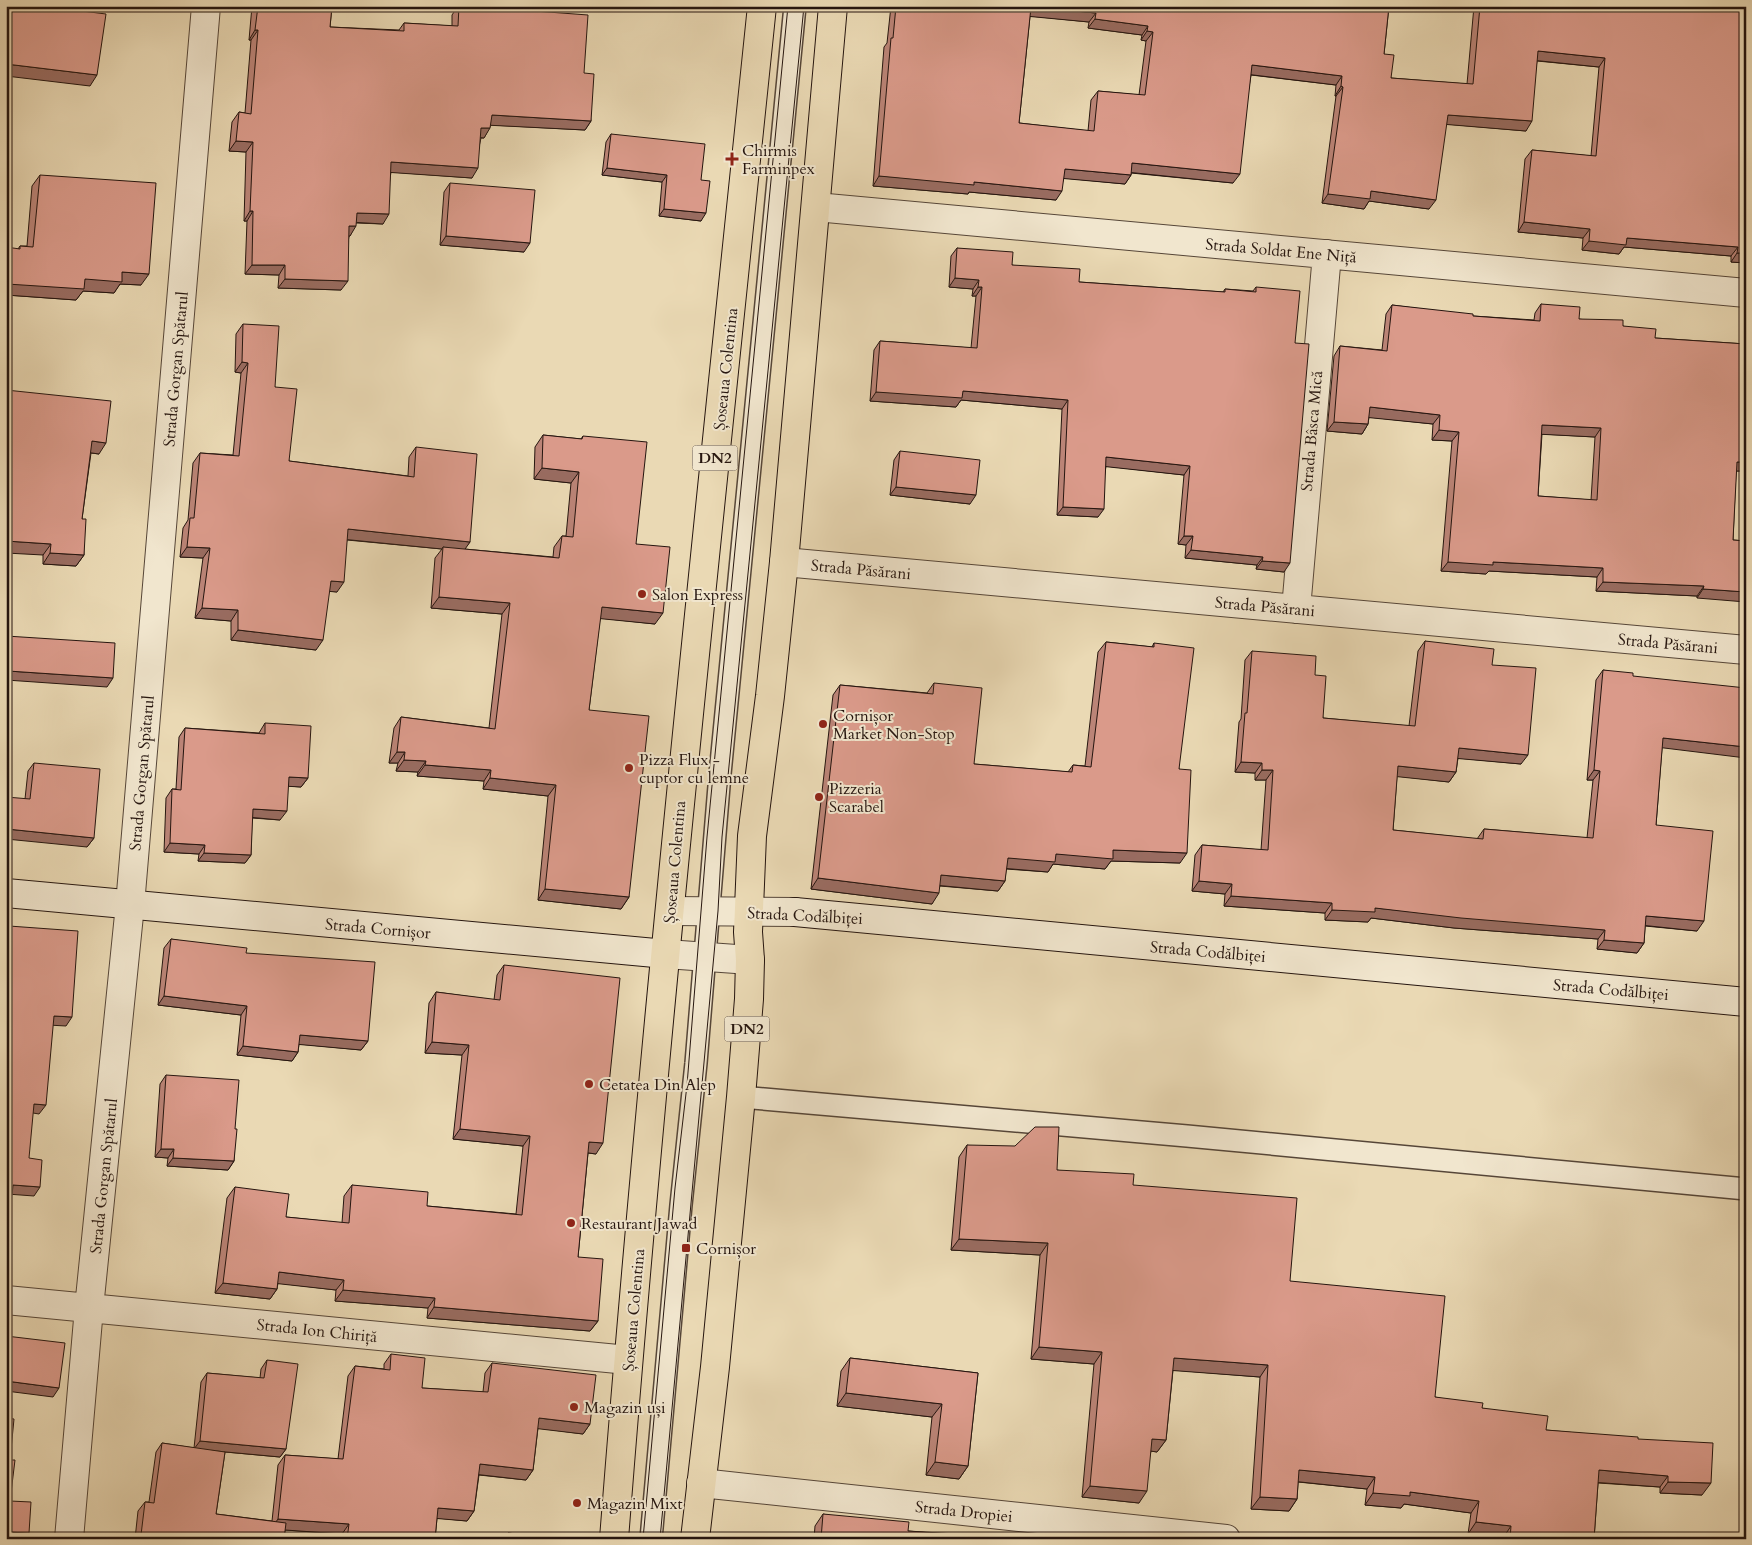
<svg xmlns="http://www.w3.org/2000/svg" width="1752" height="1545" font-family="Cardo,serif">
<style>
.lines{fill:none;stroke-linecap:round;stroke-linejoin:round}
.lane-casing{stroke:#564638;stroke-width:24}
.street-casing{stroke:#564638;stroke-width:30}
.secondary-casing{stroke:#25150f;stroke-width:30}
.primary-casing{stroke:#25150f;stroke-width:30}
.lane{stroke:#f1e6ce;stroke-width:21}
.street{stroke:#f1e6ce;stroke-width:28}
.secondary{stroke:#f1e6ce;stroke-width:28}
.primary{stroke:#ead9b4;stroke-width:28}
.tram{stroke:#25150f;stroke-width:1}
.wall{fill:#bb8477;stroke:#25150f;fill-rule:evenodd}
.shaded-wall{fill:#996c61;stroke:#25150f}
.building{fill:#da9a8a;stroke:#25150f;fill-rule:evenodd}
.poi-dot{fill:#8f2418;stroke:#f1e6ce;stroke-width:2}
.labels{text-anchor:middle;stroke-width:4;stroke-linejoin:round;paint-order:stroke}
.shield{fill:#f1e6ce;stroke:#625448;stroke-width:1}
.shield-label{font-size:15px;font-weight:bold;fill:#25150f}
.poi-label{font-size:16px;fill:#25150f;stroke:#f1e6ce;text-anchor:start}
.street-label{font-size:16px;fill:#25150f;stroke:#f1e6ce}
</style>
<rect width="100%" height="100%" fill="#ead9b4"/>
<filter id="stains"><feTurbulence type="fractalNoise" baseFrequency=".004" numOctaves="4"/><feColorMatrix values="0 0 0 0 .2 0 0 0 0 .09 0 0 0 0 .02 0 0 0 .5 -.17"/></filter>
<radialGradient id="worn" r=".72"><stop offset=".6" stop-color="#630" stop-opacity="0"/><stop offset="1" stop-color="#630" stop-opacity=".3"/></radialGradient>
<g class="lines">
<g class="lane-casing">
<path id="lane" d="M741,1097L1187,1136L1746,1189
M651,1539L681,1205L696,1063L720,774L795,6"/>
</g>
<g class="street-casing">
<path id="street" d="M816,207L1746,293
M784,562L1746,650
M1296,609L1327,254
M670,911L795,912
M666,954L750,960
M6,1300L628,1360
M701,1483L1226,1539
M69,1539L89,1308L130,905L206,6"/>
</g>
<g class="secondary-casing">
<path id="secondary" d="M6,893L666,954
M795,912L1746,1002"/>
</g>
<g class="primary-casing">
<path id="primary" d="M614,1539C654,1027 709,517 762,6
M695,1539L715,1367L741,1097L749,999L750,960L748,932L752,836L770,696L784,562L833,6"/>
</g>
<use href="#lane" class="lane"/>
<use href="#street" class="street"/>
<use href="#secondary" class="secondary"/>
<use href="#primary" class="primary"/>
<path class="tram" d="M643,1539L675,1188L687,1085L707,837L788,6
M660,1539L718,911L722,837L804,6"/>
</g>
<path class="wall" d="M252,6H332L330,27L399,30L404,23L452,26V15L458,6H468L584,73L591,121L585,130L491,125L484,138H481L472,178L391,172L383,224L356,223L350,236H349L341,290L278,288L279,275L245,274L247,221H244L246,152L229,151L232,122L239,112L245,113L251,40H249Z
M891,6H1389L1384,54L1391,78L1467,84L1474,6H1746V263L1731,262V256L1624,247L1619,254L1582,250L1583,238L1518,232L1525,159L1532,150L1591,156L1599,67L1537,61L1526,131L1446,124L1429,209L1369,201L1364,209L1322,203L1336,96H1335L1336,85L1251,75L1233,183L1131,173V175L1125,184L1064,178L1056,200L969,192L968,194L873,186L884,47L887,43ZM1030,16L1089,22L1088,28L1142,35L1141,40L1146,41L1139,95L1098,91L1091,100L1088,131L1019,123Z
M611,134L701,180V221L659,216L662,182L602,175L606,142Z
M40,175L141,285L120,284L114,293L83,291L76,300L6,295L18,249L20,246H27L32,186Z
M450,183L524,252L440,245L444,192Z
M957,248L1012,265L1079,282L1223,292L1225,289L1253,291L1256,287L1295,343L1284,572L1256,569L1257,565L1185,558L1186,545L1178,544L1184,475L1106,466L1098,517L1057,515L1062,409L961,400L956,407L870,401L874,350L880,341L971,348L976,296H972L973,289L949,287L951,256Z
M1541,304L1579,319L1623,326L1655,338L1746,344V471H1736L1733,540L1746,541L1697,598V596L1596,591L1597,577L1489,571L1486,574L1441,571L1452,441L1432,440L1433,424L1369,417L1368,424L1362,434L1327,431L1334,356L1340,346L1382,350L1386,314L1392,305L1473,316L1534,320L1535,313ZM1542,434L1595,437L1591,500L1538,496Z
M243,324L275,387L289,461L408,476L409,457L416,447L470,542L464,549L553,557L554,547L562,536H566L571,483L534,479L535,447L543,435L581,439L583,436L636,544L655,624L600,618L589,710L629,897L621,909L538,900L548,796L483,789L484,781L417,776L418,772L396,771L398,763H389L394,728L401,717L489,728L502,614L431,608L435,558L442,549L347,540L337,592L329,591L316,650L231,640V621L195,618L203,558L180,557L183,528L188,520L193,463L200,453L233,455L241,373L235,372L236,334Z
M6,390L99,454L91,453L82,519L84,555L76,566L43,564V555Z
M900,451L970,504L890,495L894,460Z
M1425,641L1492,665L1521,764L1458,758L1456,772L1449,782L1397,776L1393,830L1477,839L1484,829L1587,838L1593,780H1587L1596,680L1603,670L1633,676L1662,748L1656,825L1697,931L1645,926L1644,943L1637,953L1597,949L1598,939L1454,928L1371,918L1368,922L1325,920V913L1224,906L1225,894L1192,891L1195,855L1202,845L1261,850L1266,780H1255V773L1235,772L1239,722L1241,719L1245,660L1252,651L1315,675L1323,718L1409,726L1418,651Z
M1106,642L1152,647L1154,643L1179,769L1180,863L1111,861L1105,869L1053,864L1048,872L1006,869L1005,881L998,891L940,886L932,904L811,889L833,695L840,685L927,693L934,683L974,764L1068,772L1073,765L1085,766L1098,652Z
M265,723L308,778L301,787L288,786L280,820L252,818L251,855L245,863L198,861L199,854L164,852L166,798L172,789H176L179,737L185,728L259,733Z
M34,763L94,838L87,847L25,799L28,771Z
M1746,804V824H1744Z
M171,939L246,953L368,1041L361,1050L299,1044L298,1052L292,1061L237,1055L241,1015L158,1005L164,948Z
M504,965L596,1154L588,1153L578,1257L598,1321L590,1331L427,1318L428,1308L335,1301L336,1290L278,1283L277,1289L270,1299L215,1293L227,1198L235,1187L286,1217L342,1223L344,1196L352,1185L427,1206L516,1214L523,1146L453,1139L462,1055L425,1053L429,1003L436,992L494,1000L497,975Z
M166,1075L235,1129L234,1161L228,1170L167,1166L168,1158L155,1157L160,1084Z
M967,1145L1057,1170L1133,1185L1290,1281L1435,1397L1482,1408L1546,1430L1638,1439L1702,1495L1660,1493V1487L1598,1483L1594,1539H1503V1538L1468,1534L1471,1513L1404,1504L1401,1508L1365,1505L1367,1489L1298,1482L1297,1499L1289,1511L1251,1509L1260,1377L1173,1370L1166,1440L1157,1452L1151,1451L1139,1503L1082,1497L1094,1364L1031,1359L1040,1255L951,1250L959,1157Z
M391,1354L422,1388L483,1392L485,1373L492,1363L590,1424L583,1434L538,1428L533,1470L526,1480L479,1475L474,1511L467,1521L437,1518L435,1539H341L342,1534L285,1530L284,1539H135L138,1511L145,1502H149L156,1452L162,1443L194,1448L201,1382L207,1373L260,1378L261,1369L267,1360L286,1449L280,1457L225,1452L216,1514L272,1521L278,1465L285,1455L338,1459L348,1376L355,1366L384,1369V1364Z
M850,1358L978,1373L968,1466L959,1479L926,1475L932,1417L837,1406L841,1371Z
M823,1514L908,1531L1003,1539H814L815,1526Z
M508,1533L554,1539H504Z"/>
<path class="shaded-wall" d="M686,6H704L703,8Z
M1031,7L1096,13L1089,22L1025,16Z
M1095,19L1148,26L1142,35L1088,28Z
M255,30H258L251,40H249Z
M1147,31L1153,32L1146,41L1141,40Z
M1538,51L1605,58L1599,67L1531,60Z
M6,64L97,75L90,86L6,76Z
M1252,65L1342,76L1336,85L1245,74Z
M1341,86L1343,87L1336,96H1335Z
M492,115L591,121L585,130L485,125Z
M1448,115L1532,121L1526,131L1441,124Z
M481,128H490L484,138L475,137Z
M236,141L253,142L246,152L229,151Z
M391,162L478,168L472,178L384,172Z
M1132,163L1240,174L1233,183L1126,172Z
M607,168L667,175L662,182L602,175Z
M1065,169L1131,175L1125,184L1058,178Z
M879,176L974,182L1062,191L1056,200L969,192L968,194L873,186Z
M1371,191L1436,200L1429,209L1369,201L1364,209L1322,203L1328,194Z
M664,209L706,213L701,221L659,216Z
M250,211H253L247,221H244Z
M357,213L389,214L383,224L350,222Z
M1524,222L1590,229L1583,238L1518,232Z
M349,226H356L350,236H342Z
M446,236L530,243L524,252L440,245Z
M1627,238L1738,247L1731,256L1624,247L1619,254L1582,250L1589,241Z
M1737,253H1746V263L1731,262Z
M252,265H285L279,275L245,274Z
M122,272L149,274L141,285L120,284L114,293L83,291L76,300L6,295L7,284L85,279Z
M955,278L979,280L973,289L949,287Z
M285,279L348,281L341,290L278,288Z
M978,287H982L976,296H972Z
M242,362L248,363L241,373L235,372Z
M963,391L1068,400L1062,409L961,400L956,407L870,401L876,392Z
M1370,407L1440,415L1433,424L1363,417Z
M1334,422L1368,424L1362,434L1327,431Z
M1542,425L1601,428L1595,437L1536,434Z
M1439,430L1459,432L1452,441L1432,440Z
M92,441L106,443L99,454L85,452Z
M1106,457L1190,466L1184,475L1100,466Z
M1737,462H1746V471H1731Z
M542,468L579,472L571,483L534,479Z
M896,487L976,495L970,504L890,495Z
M1063,507L1104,509L1098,517L1057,515Z
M348,529L470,542L463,552L443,547L442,549L341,539Z
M1184,536H1193L1186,545L1178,544Z
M6,541L51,544L43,555L6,553Z
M187,547L210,548L203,558L180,557Z
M1191,550L1263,557L1257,565L1185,558Z
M50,553L84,555L76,566L43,564Z
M1262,561L1290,563L1284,572L1256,569Z
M1448,562H1493L1603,568L1597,577L1489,571L1486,574L1441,571Z
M331,581L344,582L337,592L324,591Z
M1603,582L1704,586L1697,596L1596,591Z
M1703,589L1746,592V602L1697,598Z
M439,597L510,603L502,614L431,608Z
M602,607L663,613L655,624L594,618Z
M202,608L238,610L231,621L195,618Z
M238,630L323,640L316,650L231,640Z
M8,671L113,678L107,687L6,680Z
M1663,738L1746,747V758L1656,747Z
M1459,748L1528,755L1521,764L1452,758Z
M397,752H405L398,763H389Z
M404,760L426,761L418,772L396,771Z
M1241,762L1262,763L1255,773L1235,772Z
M425,765L491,770L484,781L417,776Z
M1398,766L1456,772L1449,782L1391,776Z
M1262,770H1273L1266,780H1255Z
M1594,770L1600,771L1593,780H1587Z
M289,777L308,778L301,787L283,786Z
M490,778L556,785L548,796L483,789Z
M253,809L287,811L280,820L247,817Z
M7,829L94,838L87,847L6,839Z
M170,843L205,845L199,854L164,852Z
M1113,850L1187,853L1180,863L1111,861L1105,869L1053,864L1048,872L1000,868L1008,858L1056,854Z
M204,853L251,855L245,863L198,861Z
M941,875L1005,881L998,891L934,885Z
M818,878L939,893L932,904L811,889Z
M1199,881L1232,884L1225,894L1192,891Z
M545,889L629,897L621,909L538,900Z
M1231,896L1332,903L1325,913L1224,906Z
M1375,908L1605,930L1598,939L1454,928L1371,918L1368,922L1325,920L1332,910Z
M1646,916L1704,921L1697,931L1640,925Z
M1604,940L1644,943L1637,953L1597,949Z
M164,996L247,1006L241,1015L158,1005Z
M54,1016L72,1017L66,1026L48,1025Z
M300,1035L368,1041L361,1050L294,1044Z
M432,1042L469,1045L462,1055L425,1053Z
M243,1046L298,1052L292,1061L237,1055Z
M34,1104L46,1105L39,1114L27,1112Z
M460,1129L530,1136L523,1146L453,1139Z
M589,1142L603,1143L596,1154L582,1152Z
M161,1149H174L168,1158L155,1157Z
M173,1158L234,1161L228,1170L167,1166Z
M13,1185L40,1187L34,1196L7,1194Z
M6,1194L12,1195L6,1204Z
M959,1239L1048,1243L1040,1255L951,1250Z
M279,1272L344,1280L336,1290L272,1283Z
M223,1283L277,1289L270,1299L215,1293Z
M343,1290L435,1298L428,1308L335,1301Z
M434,1307L598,1321L590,1331L427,1318Z
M1039,1347L1102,1352L1094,1364L1031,1359Z
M1174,1358L1268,1365L1260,1377L1166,1370Z
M6,1381L59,1388L53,1397L6,1391Z
M846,1393L942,1404L932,1417L837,1406Z
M539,1418L590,1424L583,1434L532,1428Z
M1152,1439L1166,1440L1157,1452L1144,1450Z
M200,1441L286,1449L280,1457L194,1449Z
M935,1462L968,1466L959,1479L926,1475Z
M480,1464L533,1470L526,1480L473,1474Z
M1299,1470L1375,1477L1367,1489L1291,1481Z
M1599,1470L1668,1476L1660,1487L1591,1482Z
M1668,1482L1711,1483L1702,1495L1660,1493Z
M1090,1486L1147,1491L1139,1503L1082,1497Z
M1410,1492L1479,1501L1471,1513L1404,1504L1401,1508L1365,1505L1373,1493Z
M1260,1497L1297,1499L1289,1511L1251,1509Z
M438,1508L474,1511L467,1521L431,1518Z
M278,1519L349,1524L342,1534L271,1529Z
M1476,1522L1511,1526L1503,1538L1468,1534Z
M6,1532L29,1533L26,1539H6Z
M141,1535L174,1539H138Z"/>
<path class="building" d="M6,6H50V7L106,14L97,75L6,64Z
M258,6H332L330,27L404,31V23L458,26L459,6H468L588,15L584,73L594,74L591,121L492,115L490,128H481L478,168L391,162L389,214L357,213L356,226H349L348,281L285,279V265H252L253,211H250L253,142L236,141L239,112L251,114L258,30H255Z
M896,6H1389L1384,54L1394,55L1391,78L1473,84L1480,6H1746V253H1737L1738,247L1627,238L1626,245L1589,241L1590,229L1524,222L1532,150L1596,156L1605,58L1538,51L1532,121L1448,115L1436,200L1371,191L1370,199L1328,194L1343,87L1341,86L1342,76L1252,65L1240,174L1132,163L1131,175L1065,169L1062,191L974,182V185L879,176L891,38H893ZM1031,7L1096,13L1095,19L1148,26L1147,31L1153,32L1145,95L1098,91L1094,131L1019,123Z
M611,134L705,144L701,180L710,181L706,213L664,209L667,175L607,168Z
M40,175L156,183L149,274L122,272V282L85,279L84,289L7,284L6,294V247L20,249V246L33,247Z
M450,183L535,190L530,243L446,236Z
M957,248L1013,252L1012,265L1080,269L1079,282L1225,292V289L1256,292V287L1300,291L1295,343L1309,344L1290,563L1262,561L1263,557L1191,550L1193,536H1184L1190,466L1106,457L1104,509L1063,507L1068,400L963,391L962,398L876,392L880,341L977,348L982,287H978L979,280L955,278Z
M1541,304L1580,307L1579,319L1623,320V326L1656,329L1655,338L1746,344V462H1737L1733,540L1746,541V592L1703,589L1704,586L1603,582V568L1493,562V565L1448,562L1459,432L1439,430L1440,415L1370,407L1368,424L1334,422L1340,346L1387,351L1392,305L1473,314V316L1540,321ZM1542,425L1601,428L1597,500L1538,496Z
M243,324L279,326L275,387L297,389L289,461L414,477L416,447L477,454L470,542L348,529L344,582L331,581L323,640L238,630V610L202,608L210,548L187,547L190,518H194L200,453L239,456L248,363L242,362Z
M6,390L111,401L106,443L92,441L82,519H86L84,555L50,553L51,544L6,541Z
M543,435L582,439L583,436L647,442L636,544L670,547L663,613L602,607L589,710L649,716L629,897L545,889L556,785L490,778L491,770L425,765L426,761L404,760L405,752H397L401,717L495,729L510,603L439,597L443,547L559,558L562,536L573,537L579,472L542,468Z
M900,451L980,460L976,495L896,487Z
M6,636L115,643L113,678L8,671L7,683H6Z
M1425,641L1494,649L1492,665L1536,668L1528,755L1459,748L1456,772L1398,766L1393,830L1483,839L1484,829L1593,838L1600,771L1594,770L1603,670L1633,673V676L1746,688V747L1663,738L1656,825L1713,831L1704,921L1646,916L1644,943L1604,940L1605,930L1461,918L1375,908V912L1332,910V903L1231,896L1232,884L1199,881L1202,845L1268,850L1273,770H1262V763L1241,762L1245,713H1247L1252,651L1316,656L1315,675L1326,676L1323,718L1415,726Z
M1106,642L1154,647V643L1194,648L1179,769L1191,770L1187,853L1113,850V859L1056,854L1055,862L1008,858L1005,881L941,875L939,893L818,878L840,685L933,694L934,683L982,688L974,764L1072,772L1073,765L1091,767Z
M265,723L311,726L308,778L289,777L287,811L253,809L251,855L204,853L205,845L170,843L172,789L181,790L185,728L265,734Z
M34,763L100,769L94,838L7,829L6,837V797L30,799Z
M9,926L78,931L72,1017L54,1016L46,1105L34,1104L29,1158L42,1160L40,1187L13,1185L12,1195L6,1194V932H8Z
M171,939L247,948L246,953L375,962L368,1041L300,1035L298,1052L243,1046L247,1006L164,996Z
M504,965L620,978L603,1143L589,1142L578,1257L603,1259L598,1321L434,1307L435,1298L343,1290L344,1280L279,1272L277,1289L223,1283L235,1187L289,1194L286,1217L349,1223L352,1185L428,1192L427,1206L522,1215L530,1136L460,1129L469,1045L432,1042L436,992L500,1000Z
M166,1075L239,1080L235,1129H237L234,1161L173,1158L174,1149H161Z
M1035,1127H1059L1057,1170L1134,1174L1133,1185L1297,1198L1290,1281L1445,1296L1435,1397L1483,1403L1482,1408L1548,1416L1546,1430L1638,1437V1439L1713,1443L1711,1483L1668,1482V1476L1599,1470L1594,1539H1510L1511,1526L1476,1522L1479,1501L1410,1492V1496L1373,1493L1375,1477L1299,1470L1297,1499L1260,1497L1268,1365L1174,1358L1166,1440L1152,1439L1147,1491L1090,1486L1102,1352L1039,1347L1048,1243L959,1239L967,1145L1015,1146Z
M6,1336L65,1343L59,1388L6,1381Z
M391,1354L425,1358L422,1388L488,1392L492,1363L596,1375L590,1424L539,1418L533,1470L480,1464L474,1511L438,1508L435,1539H347L349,1524L278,1519L285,1455L343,1459L355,1366L390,1370Z
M850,1358L978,1373L968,1466L935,1462L942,1404L846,1393Z
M267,1360L298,1364L286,1449L200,1441L207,1373L264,1378Z
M6,1418L14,1419L10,1460H15L10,1501L31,1502L29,1533L6,1532Z
M162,1443L225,1452L216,1514L286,1523L284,1539H174L141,1535L145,1502L154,1503Z
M823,1514L909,1522L908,1531L1004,1537L1003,1539H821Z
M508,1533L554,1538V1539H507Z"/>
<g class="poi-dot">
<path d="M729.5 151.5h5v5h5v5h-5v5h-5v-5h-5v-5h5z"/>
<circle cx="642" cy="594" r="5"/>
<circle cx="823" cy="724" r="5"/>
<circle cx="629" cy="768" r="5"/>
<circle cx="819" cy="797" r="5"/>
<circle cx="589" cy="1084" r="5"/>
<circle cx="571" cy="1223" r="5"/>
<rect x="681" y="1243" width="10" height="10" rx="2.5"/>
<circle cx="574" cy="1407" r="5"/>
<circle cx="577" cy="1503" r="5"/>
</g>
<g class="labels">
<g class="shield">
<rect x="692.5" y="445.5" width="45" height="25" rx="4"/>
<rect x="724.5" y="1016.5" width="45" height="25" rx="4"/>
</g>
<g class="shield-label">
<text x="715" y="463">DN2</text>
<text x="747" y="1034">DN2</text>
</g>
<g class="poi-label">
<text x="742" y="156">Chirmis<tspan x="742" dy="18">Farminpex</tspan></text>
<text x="652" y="600">Salon Express</text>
<text x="833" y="721">Cornișor<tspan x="833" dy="18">Market Non-Stop</tspan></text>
<text x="639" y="765">Pizza Flux -<tspan x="639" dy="18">cuptor cu lemne</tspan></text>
<text x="829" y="794">Pizzeria<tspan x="829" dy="18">Scarabel</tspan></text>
<text x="599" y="1090">Cetatea Din Alep</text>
<text x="581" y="1229">Restaurant Jawad</text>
<text x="696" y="1254">Cornișor</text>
<text x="584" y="1413">Magazin uși</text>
<text x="587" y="1509">Magazin Mixt</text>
</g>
<g class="street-label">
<text transform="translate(1281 250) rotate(5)" y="6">Strada Soldat Ene Niță</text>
<text transform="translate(175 369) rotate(-85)" y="6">Strada Gorgan Spătarul</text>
<text transform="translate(725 369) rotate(-84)" y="6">Șoseaua Colentina</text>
<text transform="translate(1311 431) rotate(-85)" y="6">Strada Bâsca Mică</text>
<text transform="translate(861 569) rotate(5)" y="6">Strada Păsărani</text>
<text transform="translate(1265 606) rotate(5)" y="6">Strada Păsărani</text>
<text transform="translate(1668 643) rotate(5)" y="6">Strada Păsărani</text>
<text transform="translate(141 773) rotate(-85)" y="6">Strada Gorgan Spătarul</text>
<text transform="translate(674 862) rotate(-85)" y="6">Șoseaua Colentina</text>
<text transform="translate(805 915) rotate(3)" y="6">Strada Codălbiței</text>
<text transform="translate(378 928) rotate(5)" y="6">Strada Cornișor</text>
<text transform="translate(1208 951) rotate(5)" y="6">Strada Codălbiței</text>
<text transform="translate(1611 989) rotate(5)" y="6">Strada Codălbiței</text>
<text transform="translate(103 1176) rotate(-84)" y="6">Strada Gorgan Spătarul</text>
<text transform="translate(633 1310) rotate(-85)" y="6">Șoseaua Colentina</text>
<text transform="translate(317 1330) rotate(6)" y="6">Strada Ion Chiriță</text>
<text transform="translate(964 1511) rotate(6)" y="6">Strada Dropiei</text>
</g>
</g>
<rect width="1752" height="1545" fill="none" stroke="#ead9b4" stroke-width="25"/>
<rect x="8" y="8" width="1737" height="1530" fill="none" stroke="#25150f" stroke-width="2.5"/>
<rect x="12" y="12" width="1727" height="1520" fill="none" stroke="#25150f"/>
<rect width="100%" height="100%" filter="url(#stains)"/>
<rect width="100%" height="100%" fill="url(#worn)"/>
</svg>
